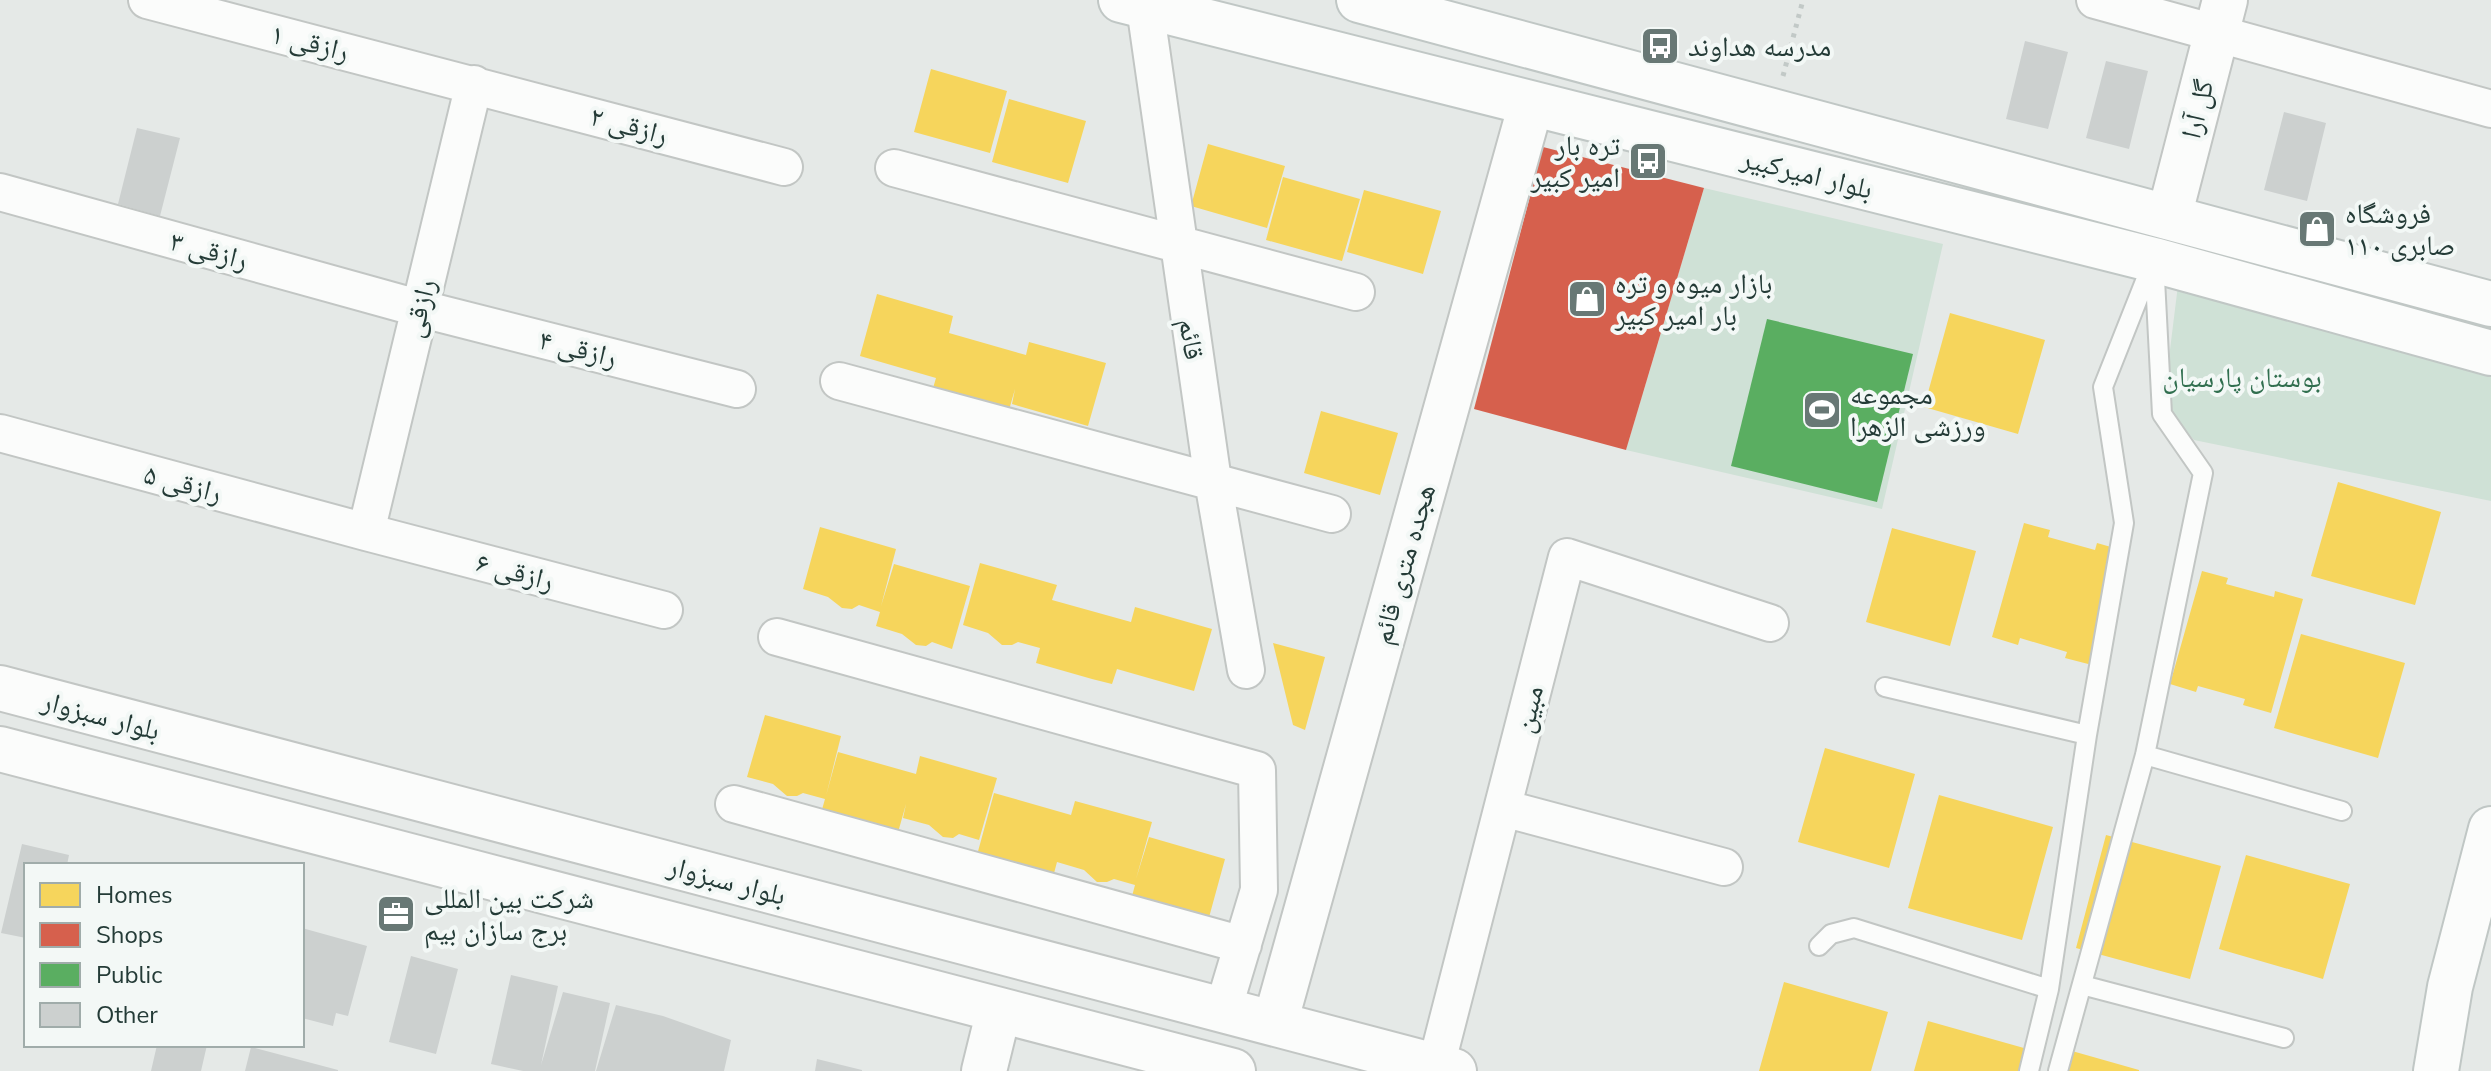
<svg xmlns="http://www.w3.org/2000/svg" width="2491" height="1071" font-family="'Nunito Sans','Noto Naskh Arabic',sans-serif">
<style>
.green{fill:#cfe1d6}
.homes{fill:#f6d55c}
.shops{fill:#d6604d}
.public{fill:#5aae61}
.building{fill:#ccd0cf}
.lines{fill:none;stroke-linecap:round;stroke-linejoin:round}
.service-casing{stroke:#c2c6c4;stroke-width:22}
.minor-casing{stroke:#c2c6c4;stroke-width:40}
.tertiary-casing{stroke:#c2c6c4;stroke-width:48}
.secondary-casing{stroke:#c0c7c5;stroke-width:48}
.path{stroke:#c2c9c7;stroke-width:5;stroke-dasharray:4 6;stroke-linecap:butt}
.service{stroke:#fbfcfb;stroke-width:18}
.minor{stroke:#fbfcfb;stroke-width:36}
.tertiary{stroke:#fbfcfb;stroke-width:44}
.secondary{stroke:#fbfcfb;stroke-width:44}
.labels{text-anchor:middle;stroke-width:8;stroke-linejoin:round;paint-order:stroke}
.street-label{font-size:28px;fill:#243b37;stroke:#f3f8f6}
.poi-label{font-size:28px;fill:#243b37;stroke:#f3f8f6;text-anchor:start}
.park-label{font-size:28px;fill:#316f4f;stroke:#f3f8f6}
</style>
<rect width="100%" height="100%" fill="#e5e9e7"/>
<path class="green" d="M1704,188L1943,244L1882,509L1626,450Z
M2178,285L2491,373V501L2194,440L2174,420L2167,374Z"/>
<path class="homes" d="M931,69L1007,91L990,153L914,132Z
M1009,99L1086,121L1068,183L992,162Z
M1208,144L1285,166L1267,228L1191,206Z
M1283,177L1360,199L1342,261L1266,240Z
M1364,190L1441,211L1423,274L1347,252Z
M877,294L953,316L949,333L1026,355L1029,342L1106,363L1088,426L1012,404L1015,389L1007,417L931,395L936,378L860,356Z
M1950,313L2045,340L2018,434L1924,407Z
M1321,411L1398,433L1380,495L1304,473Z
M2338,482L2441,512L2415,605L2311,576Z
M2024,523L2050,530L2048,537L2095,550L2097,543L2125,551L2092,665L2065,658L2067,652L2020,638L2018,645L1992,637Z
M820,527L896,549L881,606L894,564L970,586L952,649L932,642L926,646L916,645L902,634L876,626L880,612L859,605L852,609L842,608L828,597L803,589Z
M1892,528L1976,551L1950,646L1866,622Z
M980,563L1057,585L1052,600L1131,622L1135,607L1212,629L1194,691L1117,669L1112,684L1092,679L1036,663L1040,648L1018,642L1012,645H1002L988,633L963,625Z
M2202,571L2228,578L2226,584L2274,597L2275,591L2303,599L2271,713L2243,705L2245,699L2198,686L2196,692L2170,684Z
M2301,634L2405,663L2378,758L2274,728Z
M1273,643L1325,657L1305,730L1293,725Z
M765,715L841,736L826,796L838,752L916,774L920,756L997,778L979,840L959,834L953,838L943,837L929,825L903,818L906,804L897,836L821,813L825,799L803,793L797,796H787L773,784L747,777Z
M1825,748L1915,774L1889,868L1798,842Z
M994,793L1071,815L1075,801L1152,822L1136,879L1149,837L1225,859L1208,921L1131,900L1135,885L1114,879L1107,882H1097L1084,870L1057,862L1053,877L977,855Z
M1939,795L2053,827L2022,940L1908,908Z
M2106,835L2221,866L2190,979L2076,948Z
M2246,855L2350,884L2323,979L2219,949Z
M1784,982L1888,1012L1871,1071H1759Z
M1928,1021L2031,1050L2025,1071H1914Z
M2065,1049L2139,1070V1071H2059Z"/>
<path class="shops" d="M1543,147L1704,188L1626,450L1474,409Z"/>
<path class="public" d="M1767,319L1913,354L1877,502L1731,466Z"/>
<path class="building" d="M2025,41L2068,52L2048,129L2006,119Z
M2106,61L2148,71L2129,149L2086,138Z
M2284,112L2326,123L2307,201L2264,190Z
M137,128L180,138L160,216L118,204Z
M22,844L69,855L67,865H26V938L1,933Z
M302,928L367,946L348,1016L336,1013L333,1026L302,1018Z
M411,956L458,969L436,1054L389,1042Z
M511,975L558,986L541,1065L563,992L610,1003L595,1071H523L491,1064Z
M616,1005L663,1016L731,1040L724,1071H596Z
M157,1045H207L201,1071H151Z
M251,1047L338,1070V1071H245Z
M817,1059L862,1070V1071H815Z"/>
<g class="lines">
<g class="service-casing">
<path id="service" d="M1885,687L2087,735
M2145,755L2342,811
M1819,946L1831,934L1854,928L2049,989
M2082,985L2284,1038
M2029,1071L2049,989L2087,735L2124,523L2103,387L2151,266
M2058,1071L2145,755L2203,473L2162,414L2154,260"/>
</g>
<g class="minor-casing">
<path id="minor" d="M147,0L784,167
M2095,0L2491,109
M1145,7L1213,481L1246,670
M894,168L1356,292
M0,192L418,308L737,389
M839,381L1332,514
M0,433L366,532L664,610
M366,532L474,84
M777,637L1257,770L1259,890L1223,1010
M734,804L1243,945
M1503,808L1724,867
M1436,1066L1567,557L1770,623"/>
</g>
<g class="tertiary-casing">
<path id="tertiary" d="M2169,217L2225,0
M0,688L1454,1071
M0,749L1233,1071
M1275,1023L1531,104
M984,1071L999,1010"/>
</g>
<g class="secondary-casing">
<path id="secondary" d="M1121,0L2154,260L2491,353
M1359,0L2491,304
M2436,1071L2450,987L2491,829"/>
</g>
<path class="path" d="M1783,76L1803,0"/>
<use href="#service" class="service"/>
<use href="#minor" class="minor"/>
<use href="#tertiary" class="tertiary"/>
<use href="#secondary" class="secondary"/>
</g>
<defs>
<g id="bus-square" transform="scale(2)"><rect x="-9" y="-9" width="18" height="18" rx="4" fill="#687875" stroke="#f3f8f6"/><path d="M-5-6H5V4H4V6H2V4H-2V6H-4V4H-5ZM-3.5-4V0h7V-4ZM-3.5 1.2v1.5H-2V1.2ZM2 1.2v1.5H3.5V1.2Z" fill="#fff"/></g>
<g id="shop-square" transform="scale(2)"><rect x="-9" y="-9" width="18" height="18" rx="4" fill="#687875" stroke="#f3f8f6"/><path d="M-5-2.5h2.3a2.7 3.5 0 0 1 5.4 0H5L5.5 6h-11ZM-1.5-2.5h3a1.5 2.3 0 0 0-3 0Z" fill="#fff"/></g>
<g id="stadium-square" transform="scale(2)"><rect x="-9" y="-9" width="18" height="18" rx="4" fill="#687875" stroke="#f3f8f6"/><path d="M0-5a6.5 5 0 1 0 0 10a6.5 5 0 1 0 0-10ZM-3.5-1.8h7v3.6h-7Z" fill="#fff"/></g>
<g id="office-square" transform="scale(2)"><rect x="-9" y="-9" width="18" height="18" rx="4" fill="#687875" stroke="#f3f8f6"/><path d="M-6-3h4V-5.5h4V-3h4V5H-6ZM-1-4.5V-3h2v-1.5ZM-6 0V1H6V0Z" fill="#fff"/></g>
</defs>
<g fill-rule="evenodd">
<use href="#bus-square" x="1660" y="46"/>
<use href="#bus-square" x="1648" y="161"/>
<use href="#shop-square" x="2317" y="229"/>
<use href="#shop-square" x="1587" y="299"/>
<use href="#stadium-square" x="1822" y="410"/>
<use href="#office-square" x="396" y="914"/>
</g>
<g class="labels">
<g class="street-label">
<text transform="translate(310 42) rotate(14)" y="10">رازقی ۱</text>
<text transform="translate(2197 109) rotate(-76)" y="10">گل آرا</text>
<text transform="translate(629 125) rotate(15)" y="10">رازقی ۲</text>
<text transform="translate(1807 173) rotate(14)" y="10">بلوار امیرکبیر</text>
<text transform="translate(209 250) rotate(15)" y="10">رازقی ۳</text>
<text transform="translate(419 308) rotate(-76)" y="10">رازقی</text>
<text transform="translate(1192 339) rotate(81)" y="10">قائم</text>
<text transform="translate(578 348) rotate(14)" y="10">رازقی ۴</text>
<text transform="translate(183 483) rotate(15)" y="10">رازقی ۵</text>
<text transform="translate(1403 564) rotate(-74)" y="10">هجده متری قائم</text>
<text transform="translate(515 571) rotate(15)" y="10">رازقی ۶</text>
<text transform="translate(1528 709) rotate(-76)" y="10">مبین</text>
<text transform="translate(101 715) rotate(15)" y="10">بلوار سبزوار</text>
<text transform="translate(727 880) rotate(15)" y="10">بلوار سبزوار</text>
</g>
<g class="poi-label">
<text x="1688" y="56">مدرسه هداوند</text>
<text x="1620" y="155" text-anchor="end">تره بار<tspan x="1620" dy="32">امیر کبیر</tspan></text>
<text x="2345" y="223">فروشگاه<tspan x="2345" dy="32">صابری ۱۱۰</tspan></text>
<text x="1615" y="293">بازار میوه و تره<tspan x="1615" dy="32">بار امیر کبیر</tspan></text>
<text x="1850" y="404">مجموعه<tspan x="1850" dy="32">ورزشی الزهرا</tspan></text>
<text x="424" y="908">شرکت بین المللی<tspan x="424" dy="32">برج سازان بیم</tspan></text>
</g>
<g class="park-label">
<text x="2242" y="387">بوستان پارسیان</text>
</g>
</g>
<rect x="24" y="863" width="280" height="184" fill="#f3f8f6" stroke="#a0acaa" stroke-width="2"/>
<rect x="40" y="883" width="40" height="24" fill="#f6d55c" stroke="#a0acaa" stroke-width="2"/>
<text x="96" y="903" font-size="24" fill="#243b37">Homes</text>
<rect x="40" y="923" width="40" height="24" fill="#d6604d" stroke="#a0acaa" stroke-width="2"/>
<text x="96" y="943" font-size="24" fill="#243b37">Shops</text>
<rect x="40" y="963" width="40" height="24" fill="#5aae61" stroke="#a0acaa" stroke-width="2"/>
<text x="96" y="983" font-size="24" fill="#243b37">Public</text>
<rect x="40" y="1003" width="40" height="24" fill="#ccd0cf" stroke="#a0acaa" stroke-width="2"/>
<text x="96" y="1023" font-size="24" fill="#243b37">Other</text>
</svg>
